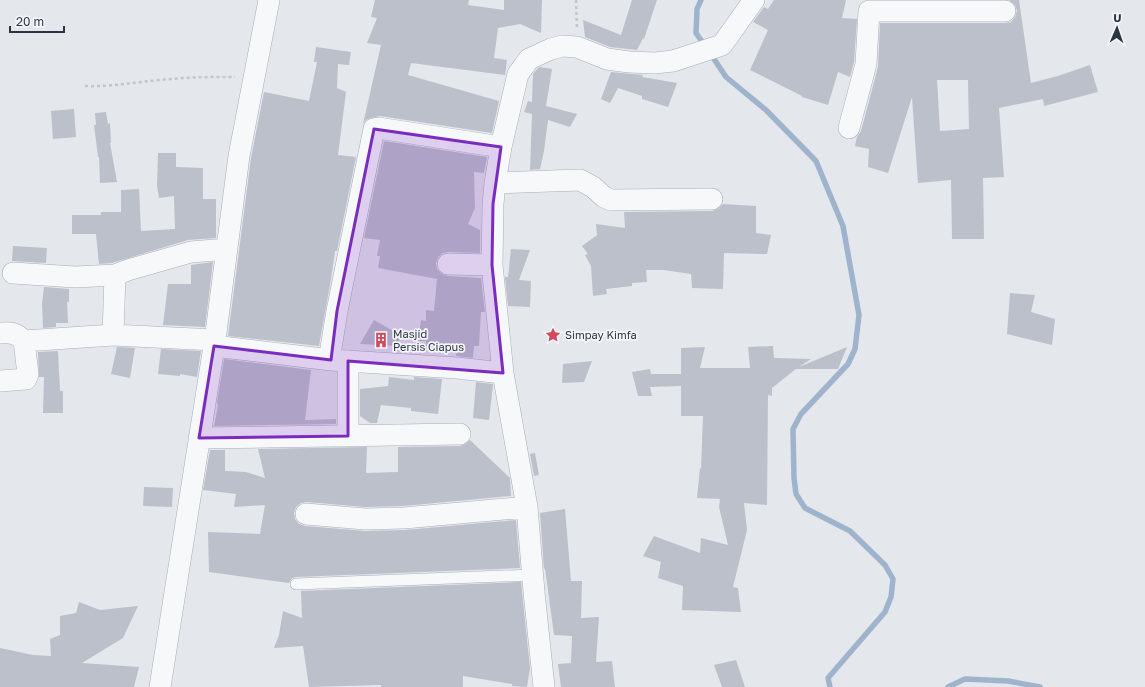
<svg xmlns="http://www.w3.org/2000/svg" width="1145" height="687" font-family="'Golos Text',sans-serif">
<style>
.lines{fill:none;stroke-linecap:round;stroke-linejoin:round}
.stream{stroke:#9fb4cc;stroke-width:5.5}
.building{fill:#bbc0ca;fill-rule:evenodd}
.service-casing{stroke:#a9aeb7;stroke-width:12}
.minor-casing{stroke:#a9aeb7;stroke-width:22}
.path{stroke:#c2c5cb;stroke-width:2.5;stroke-dasharray:3 3;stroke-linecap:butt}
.service{stroke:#f7f8fa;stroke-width:11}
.minor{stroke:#f7f8fa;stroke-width:21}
.marked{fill:#7b2cbf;fill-opacity:0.2;stroke:#7b2cbf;stroke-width:3;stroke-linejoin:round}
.labels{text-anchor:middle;stroke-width:3.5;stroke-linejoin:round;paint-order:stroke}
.poi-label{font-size:11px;fill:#2b3445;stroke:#f4f6f9;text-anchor:start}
</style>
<rect width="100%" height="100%" fill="#e4e7ec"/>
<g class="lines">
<path class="stream" d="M701,0L697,9L696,33L705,46
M710,53L726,77L766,110L816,161L843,226L859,315L855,349L848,364L801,414L793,429L794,478L796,494L805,508L850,531L885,565L893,579L891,597L885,612L828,678L830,687
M948,687L965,679L1008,681L1040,687"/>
</g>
<path class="building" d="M375,0H469L468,5L504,10V0H542L541,33L520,24L498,28L494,58L507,60L505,75L411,63L408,75L499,101L492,133L380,116L371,118L366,120L363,124L381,45L367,43L377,18L371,17Z
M632,0H657L644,39L643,38L637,50L610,47L585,37L583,20L621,35Z
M774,0H846L842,18L857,19L854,62L850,77L838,72L828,105L802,97V96L750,70L768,30L753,22L764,7L768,9Z
M1009,0H1019L1031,83L1058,76L1090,65L1098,92L1044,106L1043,99L999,108L1004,177L983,178L984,239H952L951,180L918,183L912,97L888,173L868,167L869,149L855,146L857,137L861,131L878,67L880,23H1005L1011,22L1015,17L1017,11L1015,5ZM937,80H968L969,129L940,131Z
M316,47L351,52L349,65L338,64L337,88L346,92L338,155L356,157L337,251H335L331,279L319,346L228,336L251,158L264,92L309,101L317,62H314Z
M540,67L552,69L546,106L577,114L570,127L548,120L544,151L540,169L530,170L532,114L524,112L528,101L532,102L533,74L537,69Z
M611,72L643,75L642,77L677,83L668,107L642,99V96L618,88L610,103L601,99Z
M74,109L76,137L53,139L51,111Z
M106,112L108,124L110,123L111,143H110L117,182L100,183L99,157H98L94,125H96L95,113Z
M384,141L487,157L484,173L474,172L475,208L468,224L480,230V253L448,252L443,253L438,257L436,263L437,269L442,274L448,276L481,278L485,312H481L479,346H474L473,358L456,356L457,348L426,347V341H418L421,320L426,321V310L434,311L437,279L378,268L380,256H377L380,240L364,238Z
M158,153H176V167L203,168V199H216V238L188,240L112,263L99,264L96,234H72V215H101V212H121V190L139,189L141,231L175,229L174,196L159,198L157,186Z
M723,204L756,206V233L771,235L767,254L724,253L723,289L692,288L691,274L664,270H646L647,282L632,283V286L606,289L607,294L593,296L591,266L585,255L588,254L582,246L597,235L596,224L625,228L624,212L712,211L718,209Z
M13,246L47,248L46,263L12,261Z
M511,249L530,250L519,280L531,281L530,307L508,306L505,277H508Z
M213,262L205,327L163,325L168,284H191V265Z
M44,287L69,289V302H67L68,323H56V327L43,328L42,304Z
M1010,293L1035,295L1031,312L1055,319L1052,345L1007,334Z
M374,320L402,336L396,346L360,344Z
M773,346L774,358L811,359L799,367L847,347L838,369H796L772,388V396L768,395L767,505L744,503L747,530L733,587L738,588L741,612L682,610L683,586L658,578L661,562L643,556L654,536L700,553L701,538L728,545L719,507L720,499L697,498L700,468L701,469L703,416H681V386L650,387L652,396H638L632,372L650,369L651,374H681V348L705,347L700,368H750L748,347Z
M117,347L135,348L130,378L111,374Z
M161,349L201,351L197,377L180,374V376L158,374Z
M58,351L60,391H63V413H43L44,377H39L38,352Z
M224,359L311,370L305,420L336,419V424L214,426L218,406L217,402Z
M592,361L584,382L562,383L563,364Z
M389,377L414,380V377L442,379L438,414L411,411V408L381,405L377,423H370L360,416V389L388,386Z
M476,382L493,384L489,420L473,418Z
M470,440L510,478L511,496L403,506L365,507L307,502L301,503L296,507L294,513L295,519L299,524L305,526L365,531L405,530L516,520L520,568L296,577L292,578L289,583L209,572L208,532L260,534L265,505L234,507L236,494L203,490L210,450H225V471L246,472L265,478L258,449L367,447L366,473L398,472V447L460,446L466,444Z
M535,453L539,475L534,476L530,454Z
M144,487L173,488L172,507L143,506Z
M565,509L571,581H582L581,618L599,617L596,662L612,661L615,687H561L558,664L571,663L572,636L554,635L545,568L544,570L540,513Z
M521,582L530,668L527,687L512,686V684L463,676V687H381V685L309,687L303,646L274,648L279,635L283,611L302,618L301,591Z
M79,602L100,610L138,606L123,638L82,663L139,667L134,687H0V648L33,655L51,656L50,639L60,635V616L76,613Z
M736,660L745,687H722L714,665Z"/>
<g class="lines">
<g class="service-casing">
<path id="service" d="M296,584L532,575"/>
</g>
<g class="minor-casing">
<path id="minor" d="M849,128L866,64L869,11H1005
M501,147L378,128L374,129L337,311L331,348V360L457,368L503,373
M495,183L580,180L593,187L604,197L611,200L712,199
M448,264L492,265
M13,273L75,277L115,275L113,335L215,340
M115,275L128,270L191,252L215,250H227
M0,333C11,332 16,333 24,341
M214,346L331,360
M348,361V436
M0,381L26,379L28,374L24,341L113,335
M199,438L460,434
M306,514L365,519L404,518L527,507
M160,687L215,340L239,156L269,0
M544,687L534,592L527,507L503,373L492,265L493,204L495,183L501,147L518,74L529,59L551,49L562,46L577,47L607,59L629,62L655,63L673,61L722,45L754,0"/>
</g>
<path class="path" d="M576,0L577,29
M85,86C111,87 135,82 161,80C186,77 210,77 235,77"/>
<use href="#service" class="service"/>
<use href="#minor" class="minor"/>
</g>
<path class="marked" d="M374,129L501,147L493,204L492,265L503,373L348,361V436L199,438L214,346L331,360L337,311Z"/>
<defs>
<g id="sight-bare" transform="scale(1.2)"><path d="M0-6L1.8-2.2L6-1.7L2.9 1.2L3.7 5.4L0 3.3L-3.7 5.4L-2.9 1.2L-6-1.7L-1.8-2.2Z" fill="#d1495b" stroke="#f4f6f9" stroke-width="2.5" paint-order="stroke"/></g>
<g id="building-bare" transform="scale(1.2)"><path d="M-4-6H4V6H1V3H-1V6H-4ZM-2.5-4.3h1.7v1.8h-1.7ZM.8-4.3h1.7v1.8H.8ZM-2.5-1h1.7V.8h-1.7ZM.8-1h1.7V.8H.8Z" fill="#d1495b" stroke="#f4f6f9" stroke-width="2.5" paint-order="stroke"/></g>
</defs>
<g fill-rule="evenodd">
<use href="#sight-bare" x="553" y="335"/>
<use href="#building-bare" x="381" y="340"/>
</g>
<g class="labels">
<g class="poi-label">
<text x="393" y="338">Masjid<tspan x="393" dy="13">Persis Ciapus</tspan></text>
<text x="565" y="339">Simpay Kimfa</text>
</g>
</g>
<g transform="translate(1117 28) rotate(2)" stroke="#f4f6f9" stroke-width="3" paint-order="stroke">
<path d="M0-3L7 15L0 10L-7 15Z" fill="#2b3445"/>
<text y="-6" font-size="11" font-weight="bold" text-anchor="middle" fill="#2b3445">U</text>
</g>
<path d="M10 26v6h54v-6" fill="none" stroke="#2b3445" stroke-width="2"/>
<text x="16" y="26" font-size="12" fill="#2b3445" stroke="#f4f6f9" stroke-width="3" paint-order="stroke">20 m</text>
</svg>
